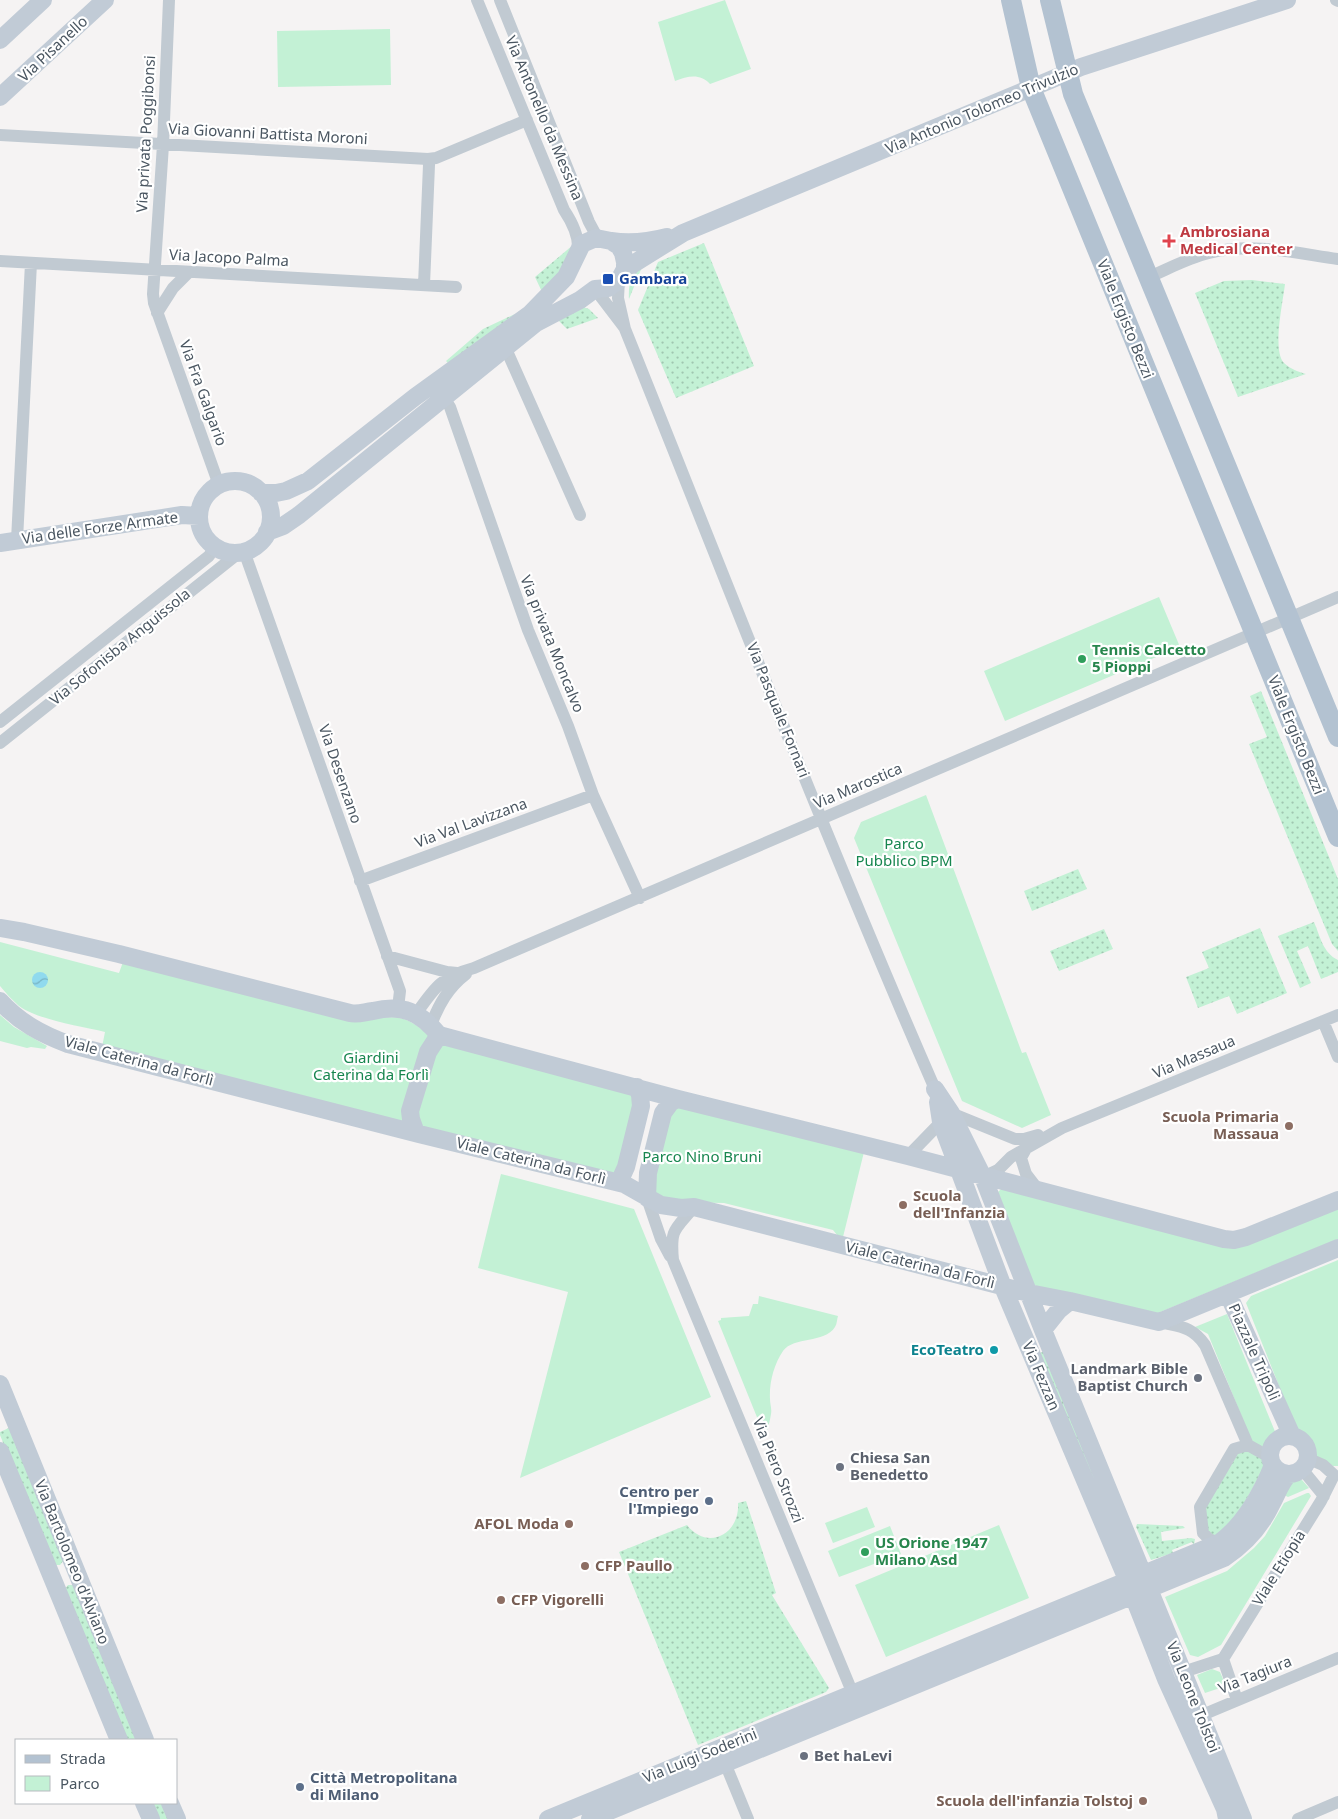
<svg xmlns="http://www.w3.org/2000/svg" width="1338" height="1819" font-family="'Noto Sans',sans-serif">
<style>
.grass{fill:url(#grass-dots)}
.green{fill:#c3f1d5}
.water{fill:url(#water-waves)}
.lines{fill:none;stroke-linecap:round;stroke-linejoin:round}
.street{stroke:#c1cad2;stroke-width:12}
.secondary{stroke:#c1cbd6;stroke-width:18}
.primary{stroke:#b3c2d1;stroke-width:20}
.health-dot{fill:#e0444e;stroke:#fff;stroke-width:2}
.transit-dot{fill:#1a4fb4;stroke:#fff;stroke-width:2}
.leisure-dot{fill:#2e9e5b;stroke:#fff;stroke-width:2}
.education-dot{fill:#8d6e63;stroke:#fff;stroke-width:2}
.culture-dot{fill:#0f9aa8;stroke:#fff;stroke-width:2}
.worship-dot{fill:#6b7280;stroke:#fff;stroke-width:2}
.service-dot{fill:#5c6f8a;stroke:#fff;stroke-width:2}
.labels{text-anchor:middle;stroke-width:4.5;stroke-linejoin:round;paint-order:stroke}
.street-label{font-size:15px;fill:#4a5661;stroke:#fff}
.health-label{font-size:15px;font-weight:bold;fill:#be3a42;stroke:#fff;text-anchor:start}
.transit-label{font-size:15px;font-weight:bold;fill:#164399;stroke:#fff;text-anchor:start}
.leisure-label{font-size:15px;font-weight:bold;fill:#27864d;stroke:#fff;text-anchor:start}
.park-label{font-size:15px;fill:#17864f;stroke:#fff}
.education-label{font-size:15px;font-weight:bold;fill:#785e54;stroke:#fff;text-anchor:end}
.culture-label{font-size:15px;font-weight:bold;fill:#0d838f;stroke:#fff;text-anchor:end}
.worship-label{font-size:15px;font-weight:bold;fill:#5b616d;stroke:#fff;text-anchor:start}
.service-label{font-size:15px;font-weight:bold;fill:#4e5e75;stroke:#fff;text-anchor:end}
</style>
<defs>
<pattern id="grass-dots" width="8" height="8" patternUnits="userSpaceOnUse" patternTransform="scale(1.25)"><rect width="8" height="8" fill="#c3f1d5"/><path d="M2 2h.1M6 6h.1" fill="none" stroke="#a0c6b0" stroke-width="1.8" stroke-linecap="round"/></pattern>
<pattern id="water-waves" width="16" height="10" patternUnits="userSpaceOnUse" patternTransform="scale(1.25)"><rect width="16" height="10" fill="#90daee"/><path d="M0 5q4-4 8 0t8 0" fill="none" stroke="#78b4c4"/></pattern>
</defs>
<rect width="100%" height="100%" fill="#f5f3f3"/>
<path class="grass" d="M704,243L754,366L676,398L638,310L658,262Z
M573,245L570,260L543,294L535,277Z
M642,267L629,299C628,284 631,276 642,267Z
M1252,280L1285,284C1283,302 1272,350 1284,363C1290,369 1299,372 1306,374L1238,397L1195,293L1224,281Z
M580,306L589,309L598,318L567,329L557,319Z
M515,314L449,364L446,361L483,329Z
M1261,691L1338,879V951L1332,944L1249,744L1267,737L1250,696Z
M1078,869L1087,889L1032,911L1024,891Z
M1314,922C1320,936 1323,953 1338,960V972L1321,979L1308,946L1297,951L1311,983L1300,988L1278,936Z
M1260,928L1287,993L1237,1014L1229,996L1198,1008L1186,977L1209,968L1202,952Z
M1104,929L1113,949L1059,971L1050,951Z
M1044,1351L1128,1554L1123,1556L1040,1353Z
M11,1427L64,1560L60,1565H55L51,1561L0,1435V1432Z
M1247,1450L1261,1458L1265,1466L1227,1534L1208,1536L1204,1510L1238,1453Z
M746,1501L776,1593L772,1595L829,1688L826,1692L698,1745L619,1552L687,1525C707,1551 740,1535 738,1503Z
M1137,1524L1183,1526L1185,1528L1161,1532L1162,1541L1191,1538L1195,1539L1194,1545L1192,1542L1172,1550L1173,1553L1151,1560L1136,1527Z
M68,1585H73L140,1740H125L65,1589Z
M150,1803H165L172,1819H157Z"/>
<path class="green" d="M725,0L751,69L710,84C700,73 688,76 675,81L658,22Z
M390,29L391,85L278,87L277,31Z
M1159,597L1180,647L1005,721L984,671Z
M926,795L1022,1053L1026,1052L1028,1057L1051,1115L1022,1128L962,1101L854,838L861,822Z
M0,942L119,973L123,962L366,1019C399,1016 404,1014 430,1036L406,1117L401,1122L102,1047L105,1032C81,1026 38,1020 19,1006C12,1000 6,993 0,986Z
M0,1015L14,1027L47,1046L45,1049L31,1047L27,1048L0,1041Z
M444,1045L631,1093L637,1099L618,1174L423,1129L416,1120L432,1051Z
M679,1105L864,1152L843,1237L837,1235L833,1230L724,1203L675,1202L653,1194L668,1111Z
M501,1174L634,1209L711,1397L520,1478L568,1292L478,1268Z
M1001,1189H1006L1237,1248L1338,1208V1239L1153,1315L1040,1288L1033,1284L998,1192Z
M1338,1260V1466H1333L1314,1457L1306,1440L1293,1430L1289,1411L1246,1303L1251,1296Z
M759,1296L838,1316C837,1319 837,1324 835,1327C824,1344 794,1336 783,1351C774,1364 769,1383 770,1399C770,1404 772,1409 771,1414C770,1422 767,1430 765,1437L718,1321L721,1320V1318L749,1316L753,1304H758Z
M1227,1314L1276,1434L1269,1439L1265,1446L1262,1447L1252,1442L1208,1334L1195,1327Z
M1299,1479L1302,1480L1309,1488L1288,1497L1280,1493L1290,1480Z
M1307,1493H1309L1311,1496L1221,1645L1198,1657L1190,1655L1165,1597L1227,1571L1254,1548L1265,1536L1284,1503Z
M867,1507L875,1527L833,1543L825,1523Z
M999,1525L1029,1598L886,1657L855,1585Z
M890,1526L901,1554L839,1577L828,1551Z
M1212,1669L1220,1672L1226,1686L1205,1693L1197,1675Z"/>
<path class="water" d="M32 980a8 8 0 1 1 16 0a8 8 0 1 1-16 0Z"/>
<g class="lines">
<path class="street" d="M169,0L163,145L153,294L154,303L219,485
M477,0L564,210C572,222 579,236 578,250
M500,0L589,222L596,235L603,238
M1336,0L1338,1
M0,135L428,159L436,158L527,120
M0,261L456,287
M1149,277C1168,269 1188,258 1209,253C1252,242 1295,253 1338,259
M619,280L618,298L625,329C727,583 826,839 935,1089
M424,285L429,165L428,159
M595,289L624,327
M157,313L173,288L189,272
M506,349L580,515
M444,398L450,407L528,630L568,726L593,795L640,898
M17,540L31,263
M244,551L400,991L398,1008
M0,722L209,556L215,546
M0,743L240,552
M360,881L593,795
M387,956L447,972L457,973
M416,1014C435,987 441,977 474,968L1338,597
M1323,1021L1338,1057
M431,1025C439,1004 448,988 466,974
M951,1113L1015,1139H1024L1038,1135
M1027,1147L1021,1158L1026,1174L1039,1191
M908,1156L941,1122
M983,1177L998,1170L1011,1157L1062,1128L1338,1015
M647,1198L661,1239L670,1256
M694,1207C675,1230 670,1228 673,1260L853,1694
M1159,1322C1180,1327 1192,1326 1205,1345L1248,1445L1264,1454H1269
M1307,1458L1323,1465L1334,1475
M1302,1469L1324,1496
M1219,1543L1209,1539L1203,1533L1200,1507L1234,1449L1248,1445
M1223,1659L1237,1700
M1183,1672L1223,1659L1321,1501L1334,1475
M1195,1718L1338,1658
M725,1763L748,1819
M1298,1819L1338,1802"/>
<path class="secondary" d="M0,40L43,0
M0,97L105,0
M611,241C630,244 648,242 667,237
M623,274L633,264L683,233L1048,81L1081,67L1287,0
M199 517a36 36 0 1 1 72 0a36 36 0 1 1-72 0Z
M261,493H276L286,491L308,481L415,397L530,314L566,277L582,244L596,238L611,241L619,246L623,253L625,262V269L619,280L608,288L595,289L580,300L536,323L299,515L283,526L267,532
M0,543L182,515L199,516
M0,928L24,932L119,954L350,1013C358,1015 364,1012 373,1011C403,1004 420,1012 439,1035L678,1099L908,1156L1224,1239L1234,1240L1246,1237L1338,1200
M0,1001C19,1022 41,1034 68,1044L419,1134L624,1184L661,1205L681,1208L694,1207L1029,1293L1070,1301L1159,1322L1338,1248
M935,1089L951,1113L983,1177L1043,1330L1243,1819
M938,1102L941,1122L1003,1287L1123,1570L1166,1679L1225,1809L1227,1819
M416,1133L411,1119L410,1111L428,1052L439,1035
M616,1182L621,1178L626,1167L641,1106L640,1095L637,1087
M647,1198L648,1173L663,1113L671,1102L678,1099
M1228,1294L1292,1436
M1043,1330L1059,1310L1070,1301
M0,1384L145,1740
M1270 1455a19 19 0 1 1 38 0a19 19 0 1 1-38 0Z
M0,1451L119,1740
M144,1803L151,1819
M170,1803L177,1819
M548,1819L1219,1543C1243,1526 1262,1493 1273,1465
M590,1819L1224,1558C1245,1544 1260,1528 1271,1505C1277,1495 1280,1483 1289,1474"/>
<path class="primary" d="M1011,0L1031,88L1338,837
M1050,0L1073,94L1338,737"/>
</g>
<path class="health-dot" d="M1166.5 233.5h5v5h5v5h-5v5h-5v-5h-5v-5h5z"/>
<rect class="transit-dot" x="602" y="273" width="12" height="12" rx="2.5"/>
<g class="leisure-dot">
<circle cx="1082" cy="659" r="5"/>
<circle cx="865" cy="1552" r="5"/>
</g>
<g class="education-dot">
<circle cx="1289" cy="1126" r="5"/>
<circle cx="903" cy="1205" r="5"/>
<circle cx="569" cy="1524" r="5"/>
<circle cx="585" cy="1566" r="5"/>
<circle cx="501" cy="1600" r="5"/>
<circle cx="1143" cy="1801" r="5"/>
</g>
<circle class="culture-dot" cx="994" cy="1350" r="5"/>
<g class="worship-dot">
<circle cx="1198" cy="1378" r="5"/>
<circle cx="840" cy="1467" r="5"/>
<circle cx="804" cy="1756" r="5"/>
</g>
<g class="service-dot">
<circle cx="709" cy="1501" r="5"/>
<circle cx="300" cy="1787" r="5"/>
</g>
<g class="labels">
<g class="street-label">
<text transform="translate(53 49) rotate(-43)" y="5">Via Pisanello</text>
<text transform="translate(982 109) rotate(-23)" y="5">Via Antonio Tolomeo Trivulzio</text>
<text transform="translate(544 118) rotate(67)" y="5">Via Antonello da Messina</text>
<text transform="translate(146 134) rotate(-87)" y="5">Via privata Poggibonsi</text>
<text transform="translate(268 134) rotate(3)" y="5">Via Giovanni Battista Moroni</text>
<text transform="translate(229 258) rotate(3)" y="5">Via Jacopo Palma</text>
<text transform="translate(1125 319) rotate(68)" y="5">Viale Ergisto Bezzi</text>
<text transform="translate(203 393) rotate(70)" y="5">Via Fra Galgario</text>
<text transform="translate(100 528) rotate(-8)" y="5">Via delle Forze Armate</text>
<text transform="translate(552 644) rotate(68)" y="5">Via privata Moncalvo</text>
<text transform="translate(120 647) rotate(-39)" y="5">Via Sofonisba Anguissola</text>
<text transform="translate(778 710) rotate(68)" y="5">Via Pasquale Fornari</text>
<text transform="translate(1296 735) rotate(68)" y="5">Viale Ergisto Bezzi</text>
<text transform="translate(340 774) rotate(71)" y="5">Via Desenzano</text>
<text transform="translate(858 786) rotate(-23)" y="5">Via Marostica</text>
<text transform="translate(471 823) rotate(-20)" y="5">Via Val Lavizzana</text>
<text transform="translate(1194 1057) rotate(-23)" y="5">Via Massaua</text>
<text transform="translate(139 1061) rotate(15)" y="5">Viale Caterina da Forlì</text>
<text transform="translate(531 1161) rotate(14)" y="5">Viale Caterina da Forlì</text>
<text transform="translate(920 1265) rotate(14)" y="5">Viale Caterina da Forlì</text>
<text transform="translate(1254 1352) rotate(66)" y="5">Piazzale Tripoli</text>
<text transform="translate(1041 1376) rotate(67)" y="5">Via Fezzan</text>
<text transform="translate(778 1470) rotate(68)" y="5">Via Piero Strozzi</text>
<text transform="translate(72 1562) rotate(68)" y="5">Via Bartolomeo d'Alviano</text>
<text transform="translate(1279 1568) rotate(-58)" y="5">Viale Etiopia</text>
<text transform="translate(1255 1675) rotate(-22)" y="5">Via Tagiura</text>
<text transform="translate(1193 1697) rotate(68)" y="5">Via Leone Tolstoi</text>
<text transform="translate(700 1756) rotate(-22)" y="5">Via Luigi Soderini</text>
</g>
<g class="health-label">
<text x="1180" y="237">Ambrosiana<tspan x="1180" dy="17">Medical Center</tspan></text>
</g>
<g class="transit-label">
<text x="619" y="284">Gambara</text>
</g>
<g class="leisure-label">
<text x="1092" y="655">Tennis Calcetto<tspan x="1092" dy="17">5 Pioppi</tspan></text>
<text x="875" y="1548">US Orione 1947<tspan x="875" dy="17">Milano Asd</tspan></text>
</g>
<g class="park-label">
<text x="904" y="849">Parco<tspan x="904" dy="17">Pubblico BPM</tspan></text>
<text x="371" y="1063">Giardini<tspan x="371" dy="17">Caterina da Forlì</tspan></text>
<text x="702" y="1162">Parco Nino Bruni</text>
</g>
<g class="education-label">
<text x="1279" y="1122">Scuola Primaria<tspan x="1279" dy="17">Massaua</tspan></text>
<text x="913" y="1201" text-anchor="start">Scuola<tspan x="913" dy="17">dell'Infanzia</tspan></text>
<text x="559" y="1529">AFOL Moda</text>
<text x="595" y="1571" text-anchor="start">CFP Paullo</text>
<text x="511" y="1605" text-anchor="start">CFP Vigorelli</text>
<text x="1133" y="1806">Scuola dell'infanzia Tolstoj</text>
</g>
<g class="culture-label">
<text x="984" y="1355">EcoTeatro</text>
</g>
<g class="worship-label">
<text x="1188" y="1374" text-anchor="end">Landmark Bible<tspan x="1188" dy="17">Baptist Church</tspan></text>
<text x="850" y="1463">Chiesa San<tspan x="850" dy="17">Benedetto</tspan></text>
<text x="814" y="1761">Bet haLevi</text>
</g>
<g class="service-label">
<text x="699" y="1497">Centro per<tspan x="699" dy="17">l'Impiego</tspan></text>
<text x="310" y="1783" text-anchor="start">Città Metropolitana<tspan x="310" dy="17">di Milano</tspan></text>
</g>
</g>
<rect x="15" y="1739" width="162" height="65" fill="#ffffff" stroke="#b7bbc0"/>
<rect x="25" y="1755" width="25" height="8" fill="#b3c2d1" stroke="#b7bbc0"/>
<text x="60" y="1764" font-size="15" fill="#4a5661">Strada</text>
<rect x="25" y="1776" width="25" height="15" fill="#c3f1d5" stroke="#b7bbc0"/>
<text x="60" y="1789" font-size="15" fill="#4a5661">Parco</text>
</svg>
